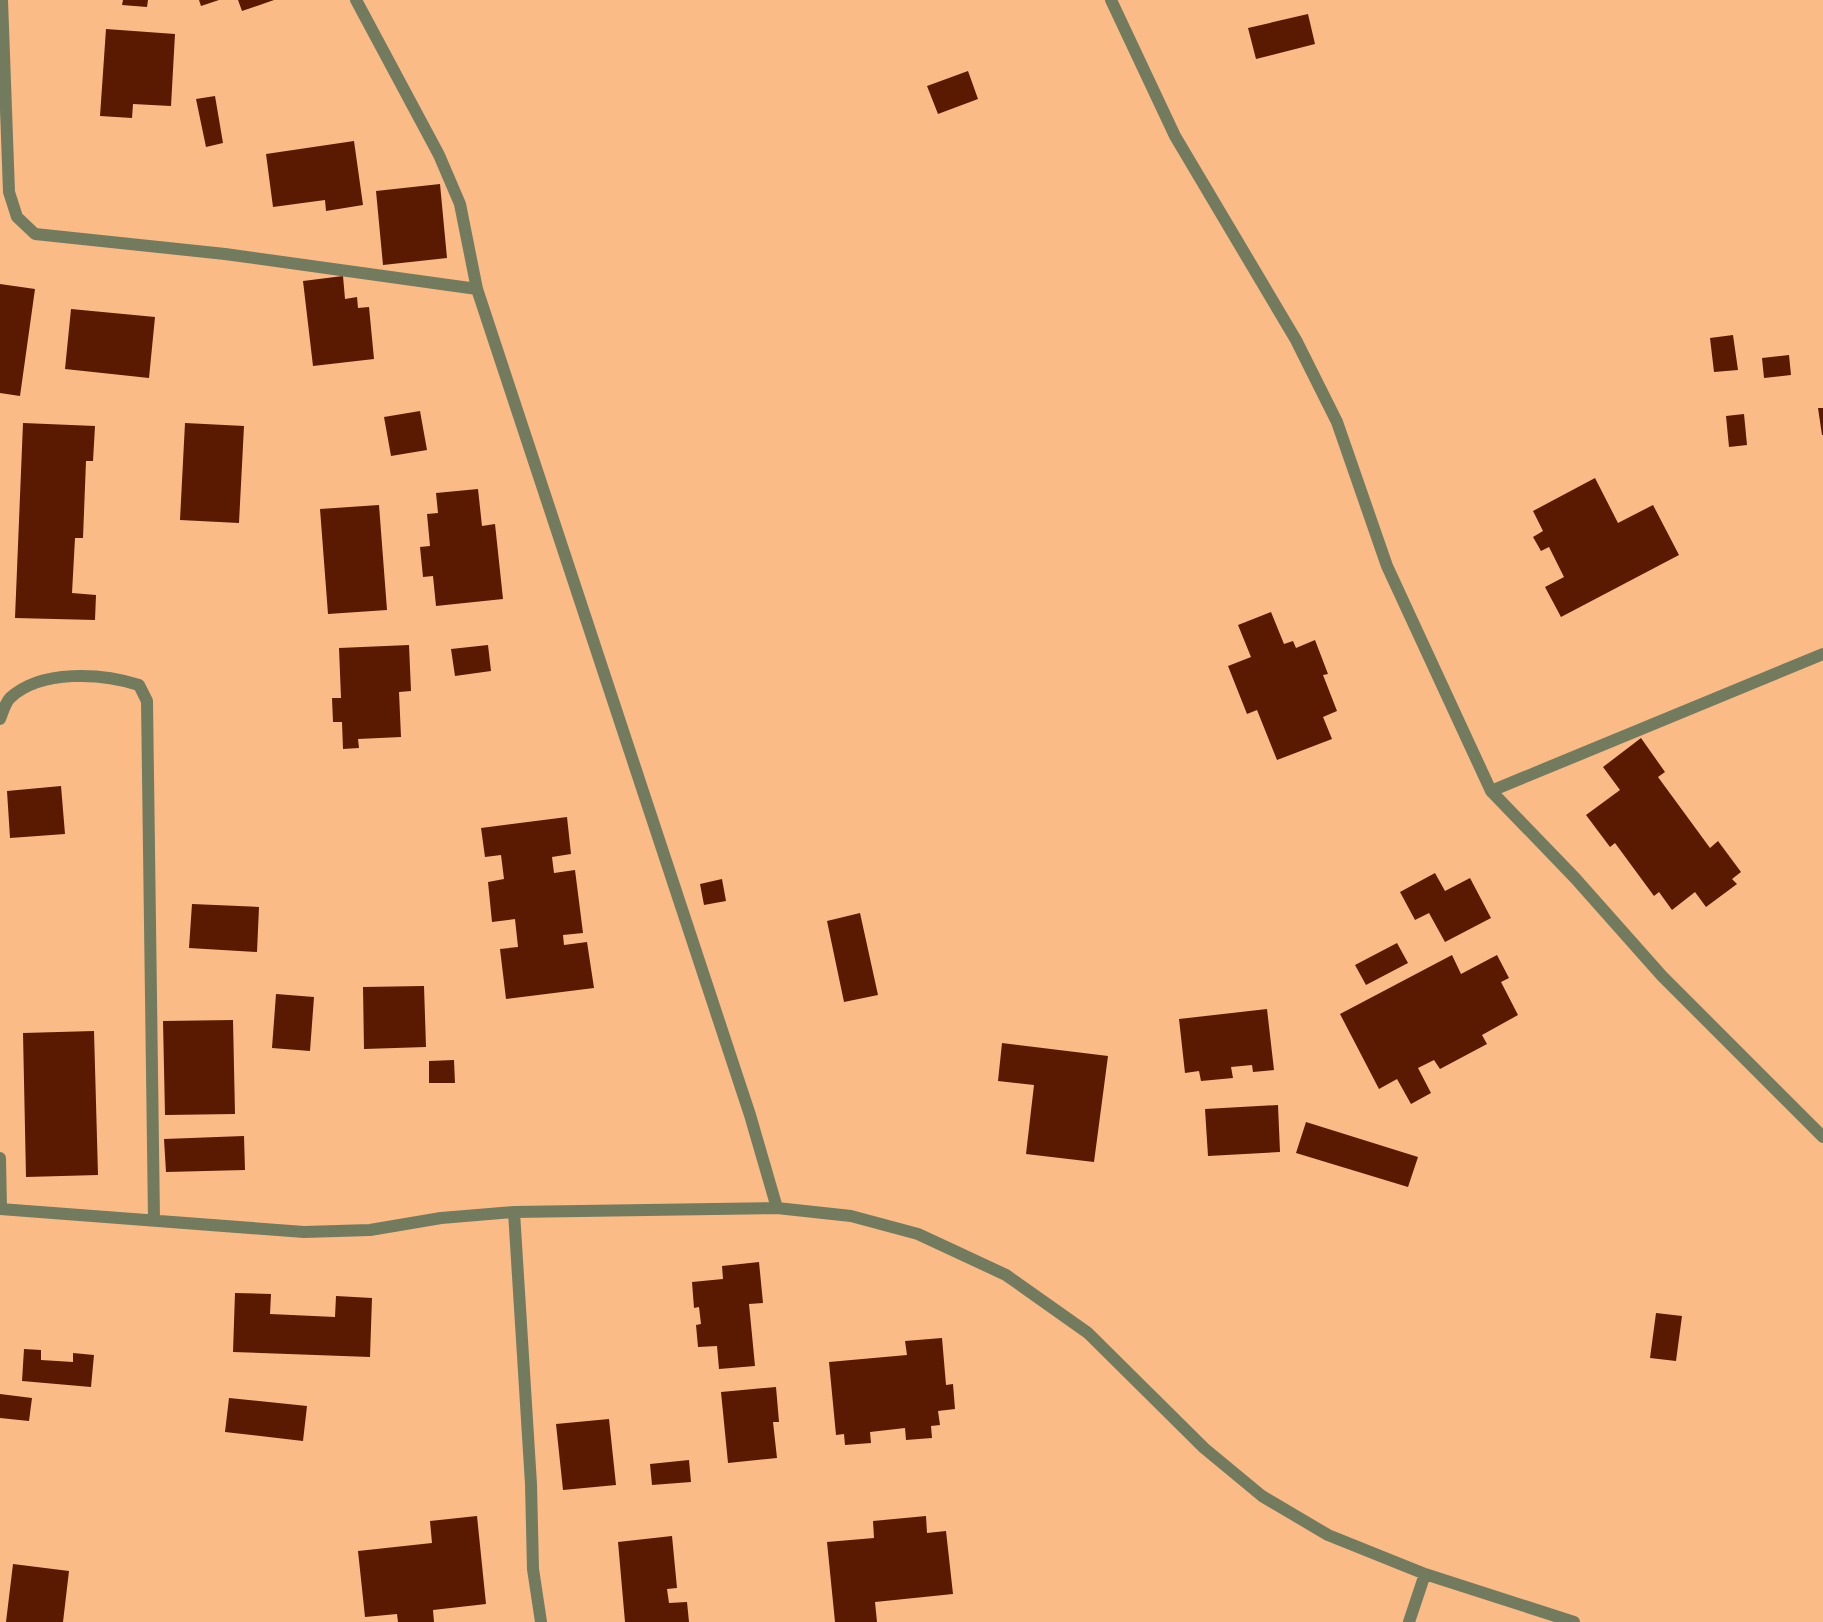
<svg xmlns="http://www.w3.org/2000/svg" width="1823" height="1622" font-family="'Golos Text',sans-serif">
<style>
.building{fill:#591a01}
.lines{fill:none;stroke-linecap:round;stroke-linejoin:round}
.minor{stroke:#737b5f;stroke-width:12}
</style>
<rect width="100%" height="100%" fill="#fabb87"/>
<path class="building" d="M123,0H148L147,7L122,5Z
M199,0H219L201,6Z
M238,0H274L242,11Z
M1308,14L1315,44L1256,59L1248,28Z
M106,29L175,34L171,106L133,104L132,118L100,116Z
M968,71L978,99L938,114L927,86Z
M215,96L223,143L206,147L196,99Z
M354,141L363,205L326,211L325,200L273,207L266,154Z
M440,184L447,258L383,265L376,191Z
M343,276L345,299L357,297L358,308L369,307L374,359L313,366L303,281Z
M0,284L35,289L20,396L0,393Z
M71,309L155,317L149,378L65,369Z
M1733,335L1738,370L1714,372L1710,338Z
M1789,355L1791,375L1764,378L1762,358Z
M1818,408H1823V435H1822Z
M420,411L427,450L391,456L384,417Z
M1744,414L1747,445L1729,447L1726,416Z
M23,423L95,426L93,461H86L83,538H75L72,593L96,595L95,620L15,618Z
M185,423L244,426L239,523L180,520Z
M1595,478L1618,523L1653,505L1679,555L1561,617L1545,587L1564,577L1549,547L1541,551L1533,537L1543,531L1533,511Z
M478,489L482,526L495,524L503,599L436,606L433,576L423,577L420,547L430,546L427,514L438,513L436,493Z
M379,505L387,610L328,614L320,509Z
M1271,612L1284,644L1293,641L1296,648L1315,640L1328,674L1323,675L1337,711L1323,717L1332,739L1277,760L1257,710L1247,714L1228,666L1251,657L1238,625Z
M409,645L411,691L399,692L401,737L358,739L359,748L343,749L342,722H333L332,698H341L339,648Z
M488,645L491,671L455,676L451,649Z
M1641,738L1665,772L1658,777L1710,848L1718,841L1741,872L1732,879L1737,884L1706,907L1695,892L1672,910L1659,892L1654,896L1615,843L1610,847L1586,815L1620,790L1603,767Z
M61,786L65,834L10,838L7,791Z
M567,817L571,854L552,857L554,873L575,870L583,933L563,935L564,945L587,942L594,988L506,999L500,949L518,947L515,919L492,922L488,882L504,879L501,855L485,857L481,828Z
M1435,873L1445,891L1470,878L1491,918L1445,942L1429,913L1415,920L1400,892Z
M722,879L726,901L704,905L700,884Z
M192,904L259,907L257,952L189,948Z
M860,913L878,995L844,1002L827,921Z
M1397,943L1408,963L1366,985L1355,965Z
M1452,955L1461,974L1497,955L1509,978L1501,982L1518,1015L1482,1035L1487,1044L1440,1069L1434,1060L1418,1068L1431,1093L1411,1104L1397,1079L1379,1089L1340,1014Z
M424,986L426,1047L364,1049L363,987Z
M276,994L314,997L310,1051L272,1048Z
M1267,1009L1274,1070L1253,1072L1252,1065L1231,1067L1233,1078L1201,1081L1199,1071L1185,1073L1179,1019Z
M233,1020L235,1114L165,1115L163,1021Z
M94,1031L98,1175L26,1177L23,1033Z
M1002,1043L1108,1056L1094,1162L1026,1154L1034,1085L998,1081Z
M454,1060L455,1083H429V1061Z
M1278,1105L1280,1152L1208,1156L1205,1109Z
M1306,1122L1418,1157L1408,1187L1296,1153Z
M244,1136L245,1170L166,1172L164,1139Z
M759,1262L763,1303L749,1304L755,1366L719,1369L717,1346L698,1347L696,1325L701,1324L699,1307L694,1308L692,1282L723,1279L722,1266Z
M235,1293L271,1294L270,1314L335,1317L336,1296L372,1298L370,1357L233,1352Z
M1656,1313L1682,1316L1676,1361L1650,1358Z
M942,1338L946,1385L953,1384L955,1409L938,1411L940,1425L931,1426L932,1438L906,1440L905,1428L870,1432L871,1443L845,1445L844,1434L836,1435L829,1362L907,1355L905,1341Z
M24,1349L41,1350V1360L73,1362V1353L94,1355L91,1387L22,1381Z
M776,1387L779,1422H773L777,1458L728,1463L721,1392Z
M0,1394L32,1398L29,1421L0,1418Z
M229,1398L307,1406L303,1441L225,1432Z
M609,1419L616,1485L563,1490L556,1424Z
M689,1460L691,1482L652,1485L650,1464Z
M477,1516L486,1604L433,1610L434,1622H398L397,1614L365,1617L358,1551L432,1543L430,1521Z
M926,1516L927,1533L946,1531L953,1594L875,1602L877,1622H835L827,1542L874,1538L873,1521Z
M672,1536L677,1588L667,1589L669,1603L687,1602L689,1622H625L618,1542Z
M13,1564L69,1571L63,1622H6Z"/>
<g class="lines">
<path class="minor" d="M2,0L9,192L17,217L35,234L225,254L477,289
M356,0L439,155L460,204L477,289L750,1115L777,1208
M1111,0L1175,136L1296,340L1337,422L1387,566L1491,791L1575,878L1662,976L1823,1137
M0,719C3,712 5,703 10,698C41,669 102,673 139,685L147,701L154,1220
M1491,791L1823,654
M0,1158L1,1209
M0,1209L304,1232L370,1230L441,1218L514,1212L777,1208L851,1216L918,1234L1006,1275L1088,1333L1204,1448L1262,1496L1328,1535L1425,1574L1574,1622
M514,1212L531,1484L533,1569L541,1622
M1409,1622L1425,1574"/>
</g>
</svg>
